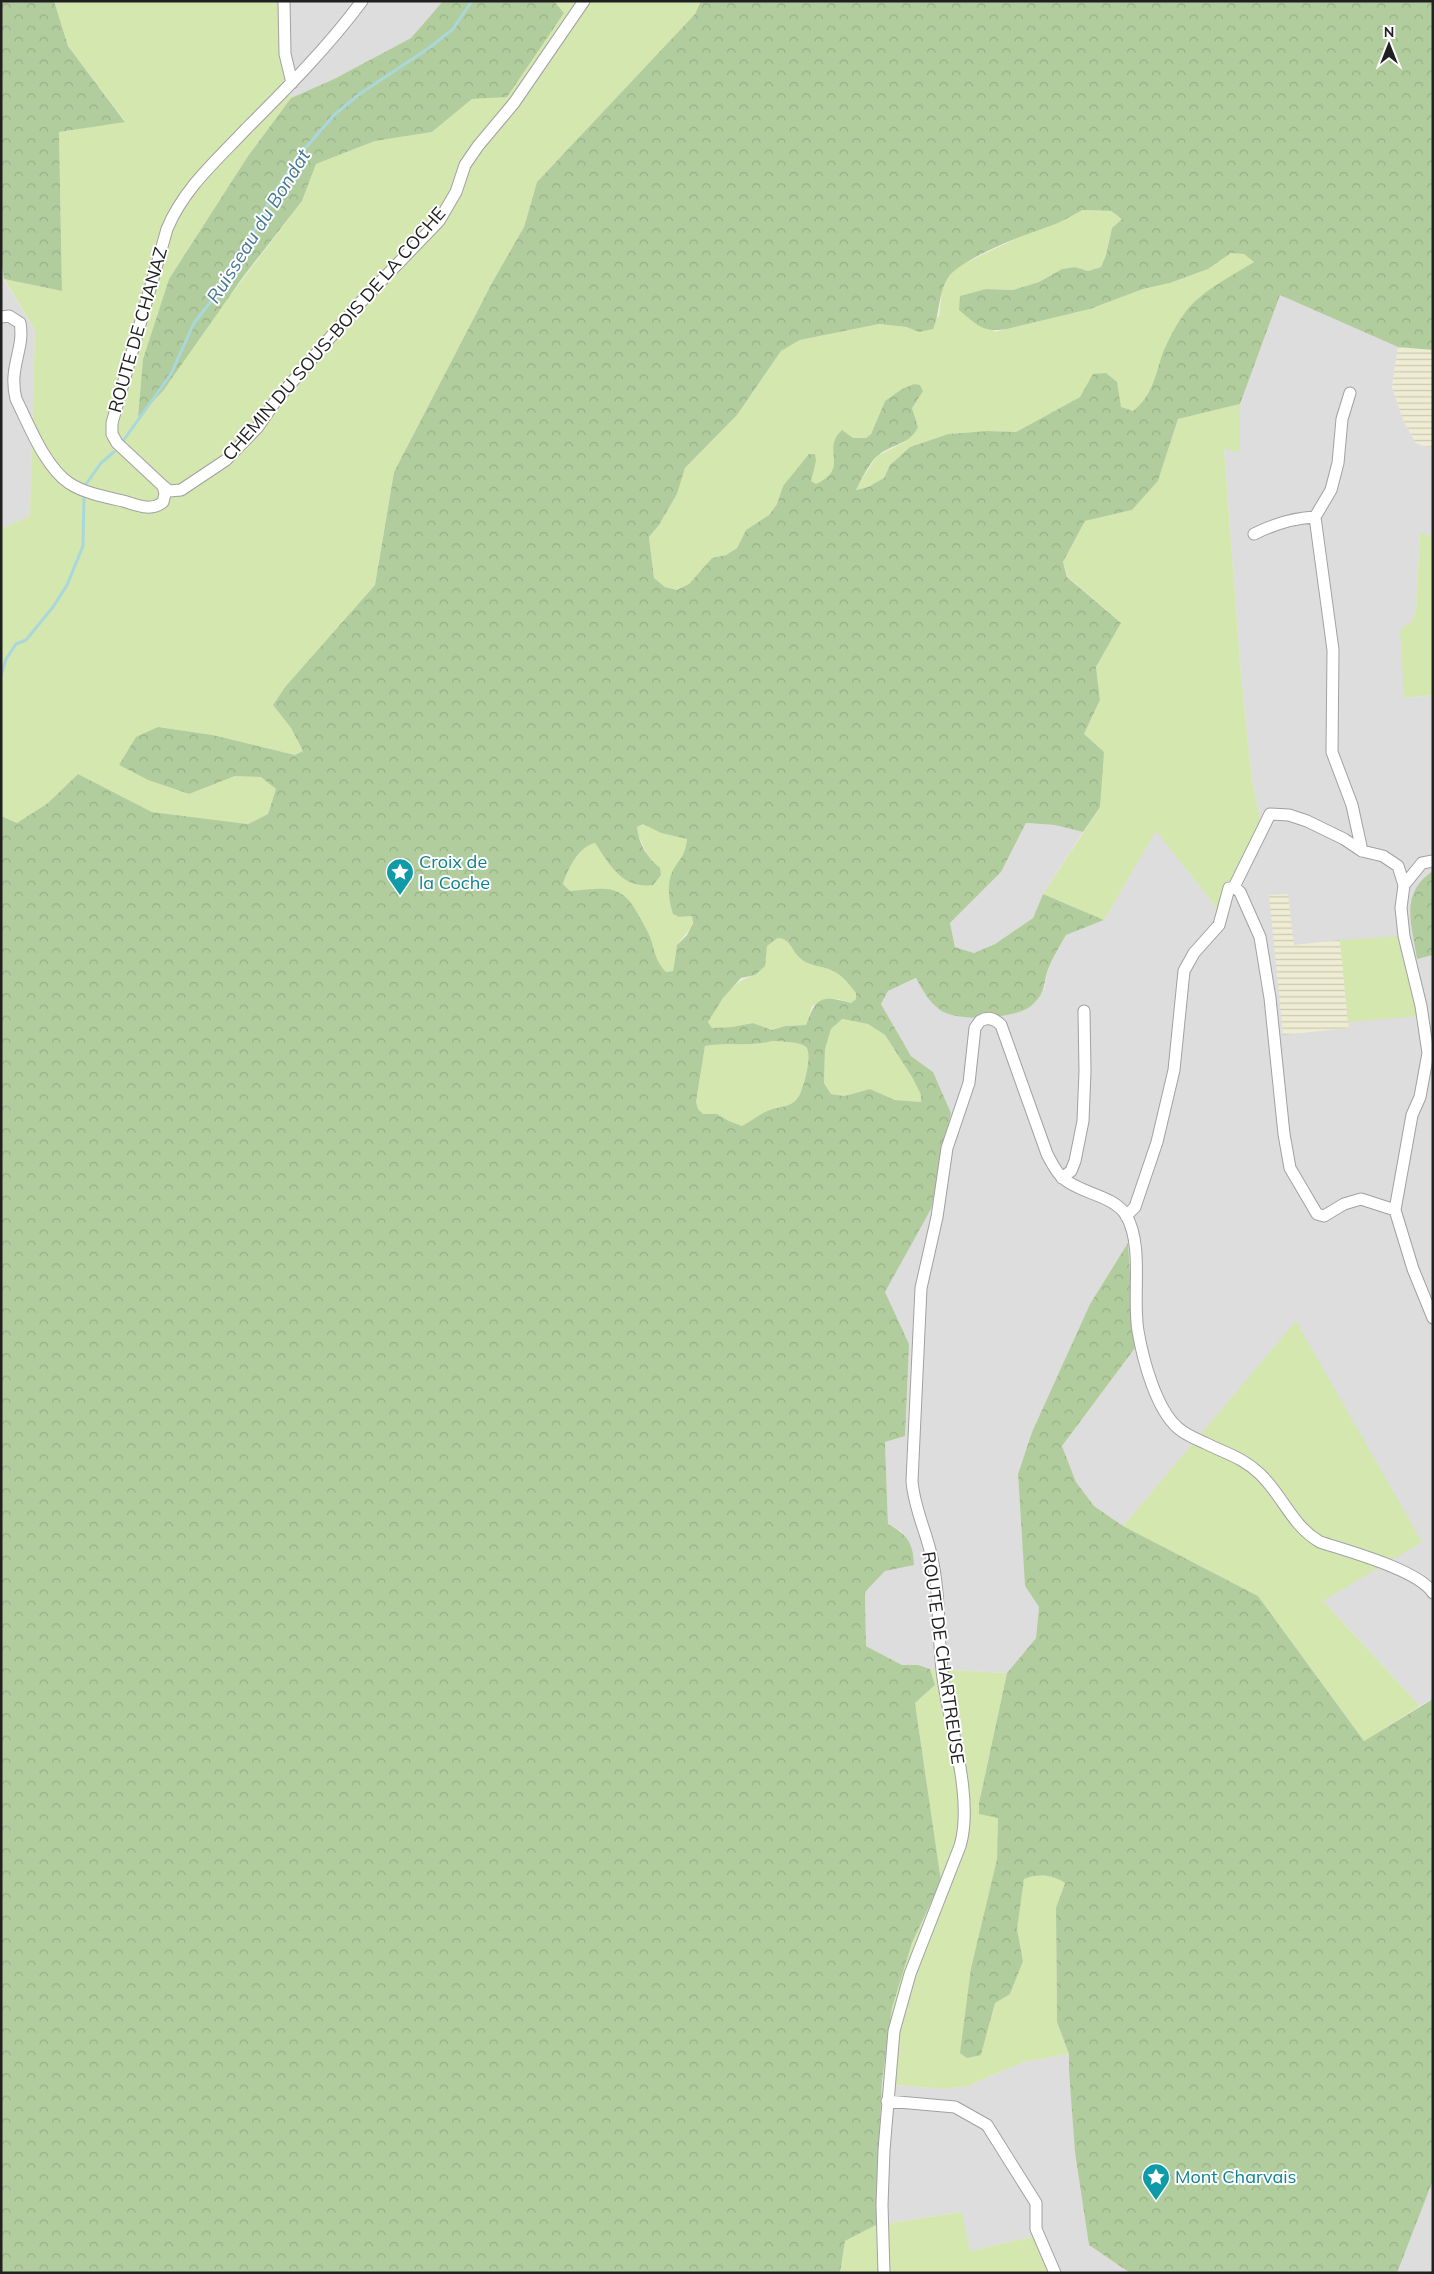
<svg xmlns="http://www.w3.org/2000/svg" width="1434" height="2274" font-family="Mulish,sans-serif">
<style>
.residential{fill:#dedddd}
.farmland{fill:url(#farmland-rules)}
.grass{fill:#d3e7af}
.forest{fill:url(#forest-crowns);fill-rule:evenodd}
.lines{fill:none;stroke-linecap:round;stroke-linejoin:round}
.stream{stroke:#a9d7db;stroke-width:3}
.minor-casing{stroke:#a1a1a1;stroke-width:13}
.minor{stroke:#fff;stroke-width:11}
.labels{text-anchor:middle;stroke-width:4;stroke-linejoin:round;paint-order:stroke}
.street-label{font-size:18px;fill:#202020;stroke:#fff}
.culture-label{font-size:18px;fill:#0d838f;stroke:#fff;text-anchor:start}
.water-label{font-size:19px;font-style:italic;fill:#467995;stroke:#fff}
</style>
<defs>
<pattern id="farmland-rules" width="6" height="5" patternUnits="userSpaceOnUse" patternTransform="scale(1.25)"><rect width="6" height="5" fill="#eeecd3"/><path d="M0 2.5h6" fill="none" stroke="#cccab5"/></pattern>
<pattern id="forest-crowns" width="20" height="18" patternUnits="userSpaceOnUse" patternTransform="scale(1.25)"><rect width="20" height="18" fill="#b2cd9d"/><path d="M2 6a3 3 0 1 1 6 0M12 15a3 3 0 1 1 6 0" fill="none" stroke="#99b087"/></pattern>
</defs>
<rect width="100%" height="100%" fill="#f0ebe6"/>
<path class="residential" d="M279,1H443L411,38L334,79L291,98L279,34Z
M1,259L4,280L35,330L30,516L1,529Z
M1279,294L1398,347L1392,387L1404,422L1416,443L1433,449V537L1420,533L1416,611L1411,622L1405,698L1433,695V1699L1420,1706L1323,1601L1296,1322L1123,1526L1094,1506L1076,1482L1062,1446L1135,1348L1128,1244L1090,1304L1032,1432L1018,1474L1025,1586L1039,1607L1036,1638L1007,1673L930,1669L918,1665H902L866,1646L865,1592L885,1571L902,1532L888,1524L885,1442L909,1344L884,1292L931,1209L933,1072L911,1056L881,1004L888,991L917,978L923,990H1044L1048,969L1066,935L1104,920L1156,830L1218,910L1261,823L1252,781L1241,675L1224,448L1240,451V404Z
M1026,823L1055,825L1083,832L1043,894L1033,918L995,944L974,953L955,947L950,923L1001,872Z
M1069,2054V2071L1089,2245L1130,2273H1054L1035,2236L970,2251L961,2212L876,2225L882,2081L896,2085L944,2089L968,2086L1024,2062Z
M1433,2180V2273H1397L1430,2185Z"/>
<path class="farmland" d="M1398,347L1433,350V449L1416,443L1404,422L1392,387Z
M1288,894L1294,945L1340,940L1349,1028L1283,1035L1269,895Z"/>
<path class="grass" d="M54,1H279V34L291,98L248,156L169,279L143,359L138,417L163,391L220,309L302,201L316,164L375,141L432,132L472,99L507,96L564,13L554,1H701L695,14L537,182L524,227L493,281L394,472L375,585L285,687L273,705L291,728L303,751L295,755L213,735L158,727L119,765L148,780L189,794L235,776H261L276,789L268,814L248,824L152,812L78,774L48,803L17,823L1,816V529L30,516L35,330L4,279L62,291L59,132L125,121L68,46Z
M1083,210L1111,211L1122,219L1112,228L1106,255L1101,267L1088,271L1075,267L1062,269L1039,282L1013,290L986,289L994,332L1090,309L1143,289L1170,283L1208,269L1231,253H1244L1255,262L1200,297L1163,353L1151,391L1144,403L1133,411L1080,397L1016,432L988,431L948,434L910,447L890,465L884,478L868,487L855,490L877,456L905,442L918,427L912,408L885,401L871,434L866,438H853L833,447C835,468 837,474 816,484L810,481L816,461L783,486L777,504L769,515L746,530L737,548L726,555L712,558L689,584L677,590L665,587L654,578L649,537L659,525L677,494L685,468L737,415L781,351L800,340L879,324L906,327L919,332L939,316L942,290L948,278L957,267L1032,231L1046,228Z
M1240,404V452L1224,449L1241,675L1252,781L1261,823L1219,911L1156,831L1104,920L1043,894L1100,807L1084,734L1100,700L1096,667L1121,623L1068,577L1063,562L1085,521L1132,510L1158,481L1178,419Z
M1420,532L1433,537V695L1404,698L1400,630L1411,622L1416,611Z
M643,824L661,833L687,839L686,852L671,875L679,917L692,916C695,931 681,935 677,947C675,954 674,963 673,971L666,972L657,963L649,936L604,889L570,891L563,884C568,869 578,847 595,843L613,869L649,859L638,834L637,827Z
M1401,936L1420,1016L1348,1022L1340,940Z
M778,938C791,939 792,950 800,958C807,966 824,966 833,971C843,976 849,984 856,993V999L851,1003L838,999L812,1006L806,1025L785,1026L772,1030L753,1023L732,1027L712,1028L708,1022C720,1002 731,981 755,975L767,946Z
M841,1019L868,1024L885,1035L912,1077L921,1095V1102L895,1100L870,1089L843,1096L831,1094L824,1083L825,1049L831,1029Z
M772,1041C780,1042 799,1041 806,1047C813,1054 803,1092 797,1099C788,1109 775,1106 765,1112C757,1116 750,1122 742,1126L729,1121L717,1114H703L698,1109L696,1102L705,1046C728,1042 750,1047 772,1041Z
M1296,1321L1422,1542L1323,1601L1420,1706L1364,1741L1258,1596L1123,1526Z
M930,1669L1007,1673L979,1803L998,1817L997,1859L971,1968L981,2055L995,2003L1010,1993L1023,1960L1016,1929L1024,1878C1038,1873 1053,1875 1065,1883L1056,1909L1057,2022L1069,2054L1024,2062L968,2086L944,2089L896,2085L882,2081L892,2008L912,1943L941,1881L915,1703L935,1685Z
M962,2212L970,2251L1036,2236L1054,2273H840L845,2241L876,2225Z"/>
<path class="forest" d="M1,1H54L68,46L125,122L59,132L62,291L4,279L1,259Z
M443,1H554L564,13L507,97L472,99L432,132L375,141L316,164L302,201L243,277L163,391L138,417L143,359L169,279L248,156L291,98L334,79L411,38Z
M701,1H1433V350L1398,347L1280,295L1240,404L1178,419L1158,481L1132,510L1085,521L1063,562L1067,577L1121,623L1096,667L1100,700L1084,734L1104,752L1100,807L1083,832L1055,825L1026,823L1001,872L950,923L955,947L974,953L995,944L1033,918L1043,894L1104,920L1066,935C1060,946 1053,957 1048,969C1043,985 1046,993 1031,1006C1015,1019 955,1023 939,1009C929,1002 922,989 916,978L888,991L881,1004L911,1056L933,1072L951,1113L931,1209L885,1292L909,1344L905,1436L885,1442L888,1524C908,1535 913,1543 914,1565L885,1571L865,1592L866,1646L902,1665H918L930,1669L935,1685L915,1703L941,1881L912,1943L892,2008L882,2081L876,2225L845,2241L840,2273H1V816L17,823L48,803L78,774L152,812L248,824L268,814L276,789L261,777L235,776L189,794L148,780L119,765L136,737L158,727L213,735L295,755L303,751L291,728L273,705L285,687L375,585L394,472L493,281L524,227L537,182L695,14ZM1083,210L1111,211L1122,219L1112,228L1106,255L1101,267L1088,271L1075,267L1062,269L1039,282L1013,290L986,289L960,296L959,310C977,325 983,333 1007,329L1090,309L1143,289L1170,283L1208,269L1231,253L1244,254L1254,262C1229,278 1198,292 1182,317C1174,328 1167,343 1162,355C1155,377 1152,396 1133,411L1121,407L1117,382L1106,373L1093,374L1080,397L1016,432L988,431L948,434L910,447L890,465L884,478L868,487L856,490C861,480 869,464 877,456C891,444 910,445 918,427L912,408L923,391L920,385L914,384L902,389L885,401L871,434L866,438H853L842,430C820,450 851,468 816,484L811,481L816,461L815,454H809L783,486L777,504L769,515L746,530L737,548L726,555L712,558L689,584L677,590L665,587L654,578L649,537L659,525L677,494L685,468L737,415L781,351L800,340L879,324L906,327L919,332L933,329C940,313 938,293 948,278C960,259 1023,235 1045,228C1058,224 1071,216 1083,210ZM643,824L661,833L687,839C685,859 677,860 671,875C667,887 669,902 673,914L679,917L692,916L693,923L687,935L677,945L673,971L666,972C655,961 655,951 650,937C647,930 643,923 639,916C621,881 604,889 570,891L563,884C568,869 578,847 595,843C610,865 622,889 653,885L661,875L660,868C647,858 639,844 637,827ZM778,938C791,939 791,950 800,958C807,966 824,966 833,971C843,976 849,984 856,993V999L851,1003C822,995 816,996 806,1025L785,1026L772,1030L753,1023L732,1027L712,1028L708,1022L723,998L741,978L755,975L765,966L767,946ZM842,1019L868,1024L885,1035L912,1077L921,1095V1102L895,1100L870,1089L844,1096L831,1094L824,1083L825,1049L831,1029ZM772,1041C780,1042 799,1041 806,1047C813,1054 803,1092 797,1099C788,1109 775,1106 765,1112C757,1116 750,1122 742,1126L729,1121L717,1114H703L698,1109L696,1102L705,1046C728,1042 750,1047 772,1041Z
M1433,871V955L1417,959C1412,925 1399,893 1433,871Z
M1128,1243L1135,1348L1062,1446L1076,1482L1094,1506L1123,1526L1258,1596L1364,1741L1433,1699V2180L1397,2273H1130L1089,2245L1075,2152L1069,2071V2054L1057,2022L1056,1908L1065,1883C1053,1875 1038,1873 1024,1879L1017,1929L1023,1961L1010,1994L995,2003L981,2055L967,2058L960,2053L971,1968L997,1859L998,1818L979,1814V1803L1007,1673L1036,1638L1039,1607L1025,1586L1018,1474L1032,1432L1090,1304Z"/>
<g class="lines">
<path class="stream" d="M123,441L171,374L194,323L227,281L274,193L301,153L335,114L361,93L429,48L453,29L472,1
M86,484L101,463L114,452
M1,675L6,659L16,644L26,640L53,607L67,585L83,546L84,498"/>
<g class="minor-casing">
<path id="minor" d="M284,1L285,54L292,83
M1,317L9,316L20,323C25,349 8,367 16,399C29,425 45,467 69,483C84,493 105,497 123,501C137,505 151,512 163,502L165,494L163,486L117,443L112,434V423L167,229C184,188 217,160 247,128C287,88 328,47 362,1
M1350,393L1342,419L1338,463L1331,490L1315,517L1333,650L1332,752L1352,805L1362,851
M163,486L169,491L181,490L226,460L257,428L275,402L358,305L439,221L456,192L465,165L478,146L514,103L584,1
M1254,534C1274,524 1293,518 1315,517
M1404,885L1422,863L1433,861
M1234,887L1240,892L1260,937L1270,998L1284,1134L1290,1168L1317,1214L1324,1216L1344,1204L1361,1199L1395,1210
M1062,1178L1071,1171L1075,1161L1083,1121L1085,1071L1084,1011
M1126,1216L1135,1207L1157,1142L1174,1070L1184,971L1194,953L1219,925L1229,888L1234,887L1270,814L1289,815L1307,821L1344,839L1362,851L1383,856L1398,866L1404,885L1401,908L1404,936L1421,1006L1428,1053L1420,1097L1412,1115L1395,1210L1413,1269L1433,1318
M887,2101L955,2107L987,2125L1036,2203V2229L1055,2273
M884,2273L882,2205L884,2150L894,2031L910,1974L960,1846C974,1800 950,1727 943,1678C937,1637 941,1595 931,1554C925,1529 914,1507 912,1481L921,1288L937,1217L947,1148L969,1083L975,1028L980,1021C988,1016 995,1019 1001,1025L1047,1154C1052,1163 1056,1173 1064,1179C1082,1194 1113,1195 1126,1215C1144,1246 1132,1296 1138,1331C1143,1360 1156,1409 1178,1428C1186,1435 1196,1439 1205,1443C1227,1454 1242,1457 1260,1474C1283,1496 1292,1526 1320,1542C1347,1551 1419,1570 1433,1593"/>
</g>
<use href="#minor" class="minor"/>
</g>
<defs>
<g id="sight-pin" transform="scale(1.4375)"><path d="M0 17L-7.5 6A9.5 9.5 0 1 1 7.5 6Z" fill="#0f9aa8" stroke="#fff"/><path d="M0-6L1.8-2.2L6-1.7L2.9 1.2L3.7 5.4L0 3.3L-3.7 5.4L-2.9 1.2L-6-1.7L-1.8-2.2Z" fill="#fff"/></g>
</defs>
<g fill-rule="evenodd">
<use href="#sight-pin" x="400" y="872"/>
<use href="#sight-pin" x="1156" y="2177"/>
</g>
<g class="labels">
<g class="street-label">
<text transform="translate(138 330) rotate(-74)" y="6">ROUTE DE CHANAZ</text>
<text transform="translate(334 334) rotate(-49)" y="6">CHEMIN DU SOUS-BOIS DE LA COCHE</text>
<text transform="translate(943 1658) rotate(82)" y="6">ROUTE DE CHARTREUSE</text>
</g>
<g class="culture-label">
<text x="419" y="868">Croix de<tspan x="419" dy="21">la Coche</tspan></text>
<text x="1175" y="2183">Mont Charvais</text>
</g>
<g class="water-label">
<text transform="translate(258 226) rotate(-58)" y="7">Ruisseau du Bondat</text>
</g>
</g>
<rect width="1434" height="2274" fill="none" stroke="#202020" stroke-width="5"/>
<g transform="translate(1389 45)" stroke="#ffffff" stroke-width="4" paint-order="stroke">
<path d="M0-4L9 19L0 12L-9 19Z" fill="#202020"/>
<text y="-8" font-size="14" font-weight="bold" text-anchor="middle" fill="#202020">N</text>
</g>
</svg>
